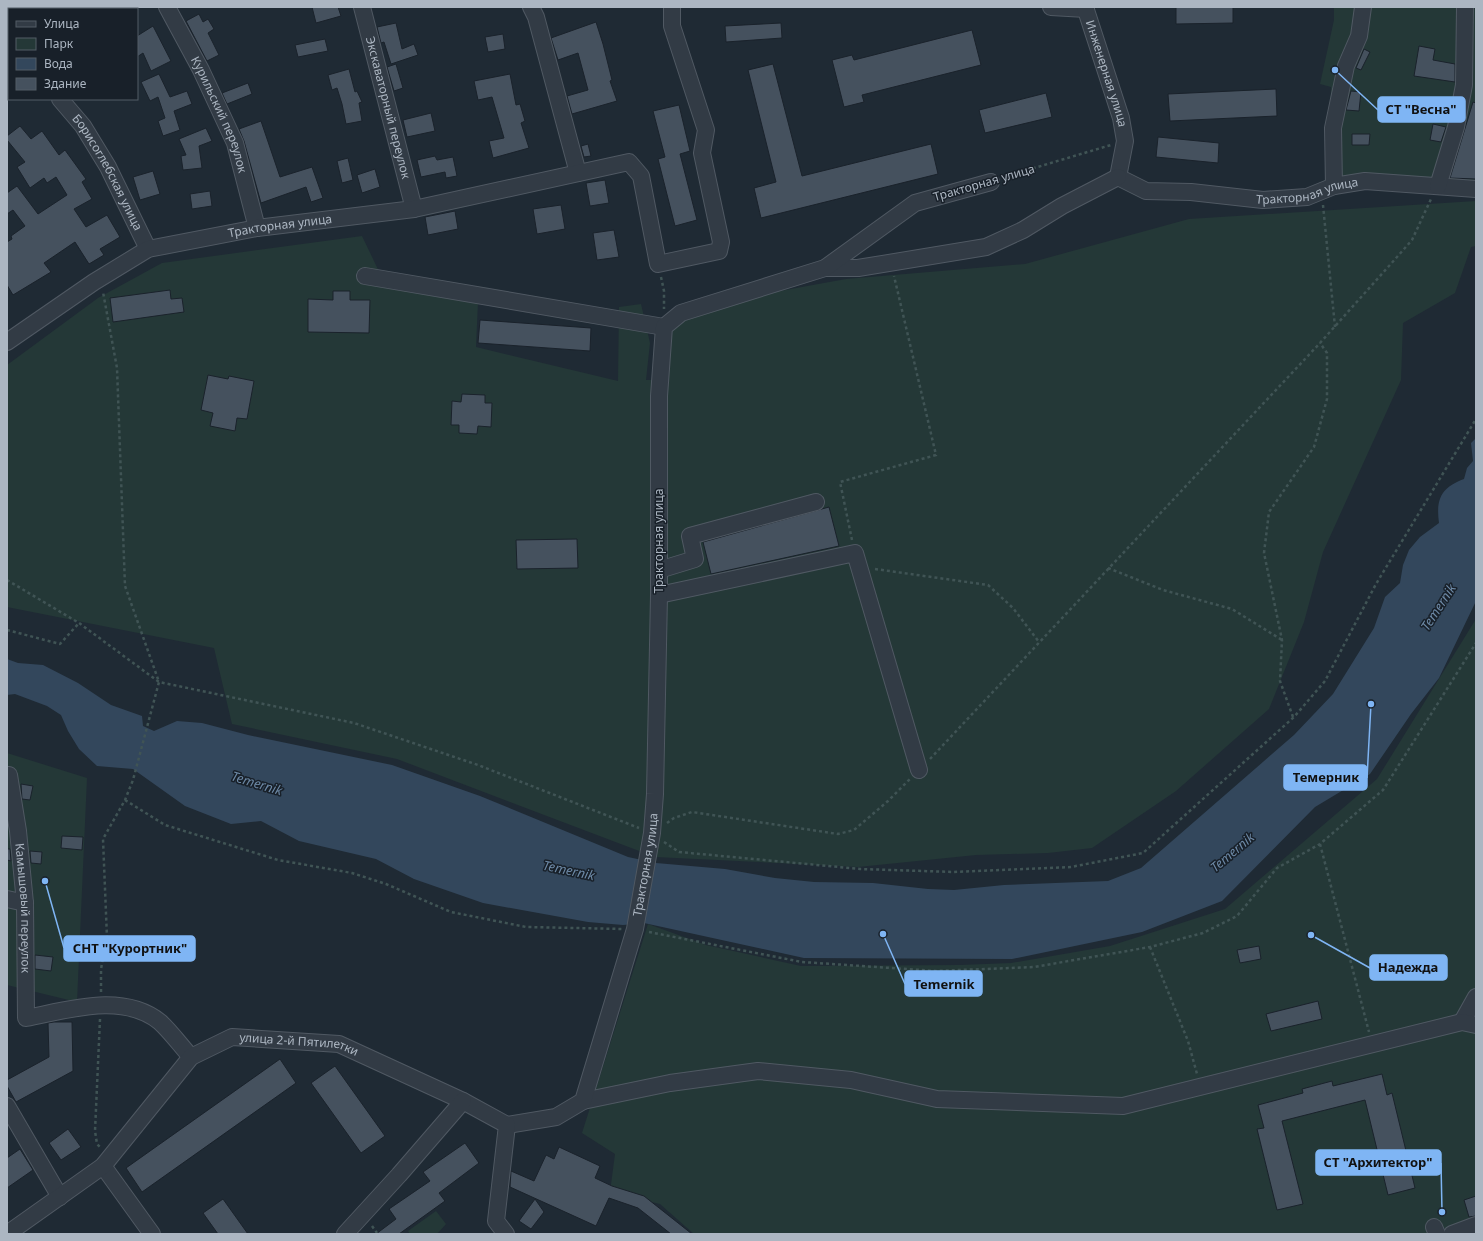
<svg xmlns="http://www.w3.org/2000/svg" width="1483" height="1241" font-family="'Noto Sans',sans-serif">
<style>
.green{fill:#243837}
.water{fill:#33475c}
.building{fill:#45515e;stroke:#1a222b}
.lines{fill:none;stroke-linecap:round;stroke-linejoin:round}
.minor-casing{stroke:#505963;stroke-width:18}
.path{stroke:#405455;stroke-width:2.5;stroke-dasharray:3 3;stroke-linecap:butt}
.minor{stroke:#323b45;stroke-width:16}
.labels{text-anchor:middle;stroke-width:3;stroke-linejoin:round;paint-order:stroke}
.street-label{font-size:12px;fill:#acb6c2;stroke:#182029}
.water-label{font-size:13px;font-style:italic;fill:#6d89a6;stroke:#182029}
.leader{fill:none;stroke:#7fb5f4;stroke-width:1.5}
.callout-dot{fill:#7fb5f4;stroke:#182029;stroke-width:1.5}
.callout{fill:#7fb5f4;stroke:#7fb5f4;stroke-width:1.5}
.callout-label{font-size:13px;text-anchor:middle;font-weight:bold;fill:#111}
</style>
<rect width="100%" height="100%" fill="#1f2a34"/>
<path class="green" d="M1334,7H1476V191L1335,179L1330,127L1331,87L1320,84L1334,20Z
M1476,201V246L1471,247L1455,293L1403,323L1401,380L1323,552L1304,622L1269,709L1176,791L1092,848L1048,853L976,855L858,867L655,857L397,759L232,724L214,648L7,607V365L98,298L162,263L362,236L385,284L478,302L476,347L618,381L619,307L641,304L650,343L646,380H667L673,328L701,310L753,296L846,279L1025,264L1189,219Z
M1476,619V1234H694L660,1204L610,1192L615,1154L582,1133L648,924L706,945L801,966L960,965L1011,963L1110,946L1225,909L1377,779Z
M7,753L87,778L77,1002L7,985Z
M436,1211L446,1224L437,1234H410L408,1231Z"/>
<path class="water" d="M1476,438V601L1439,678L1411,714L1370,774L1315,807L1222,901L1142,932L1012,959L804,958L644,923L623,925L588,922L483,903L414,879L376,859L299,841L261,821L231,824L185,806L133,769L97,766L79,749L68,731L61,715L47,706L15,694L7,695V659L18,663L43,665L78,683L111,705L142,716L143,726L154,731L177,721L202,723L248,735L392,765L480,796L628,857L656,863L725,869L775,878L814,882L873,883L928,889L954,890L1004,885L1108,881L1141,868L1294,735L1333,694L1374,628L1385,597L1400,583L1403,565L1409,550L1420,537L1439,523C1436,500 1440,488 1464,479L1467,468L1473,461L1471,443Z"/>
<path class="building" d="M312,7H338L341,16L316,23Z
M1176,7H1233V23L1176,24Z
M199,14L203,22L208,19L214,29L208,33L219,55L207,61L186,21Z
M596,22L603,44L612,80L610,81L617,101L572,114L567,96L588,90L578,53L558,60L551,38Z
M396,23L402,49L414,44L418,55L391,64L384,42L381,43L377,27Z
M781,23L782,38L726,42L725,26Z
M153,26L171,61L151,71L143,53L137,57V36Z
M972,30L981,65L862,95L864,102L844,107L832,60L852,55L854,60Z
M503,34L505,49L488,52L485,37Z
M325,39L328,51L298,57L295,45Z
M1419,46L1435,49L1433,60L1455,64V82L1414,76Z
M1364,49L1370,52L1361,70L1356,68Z
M396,64L403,88L394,91L387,67Z
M773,64L802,176L931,144L938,174L761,218L754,188L776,182L748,70Z
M349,69L355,92L357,91L362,102L359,103L362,121L346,124L342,104L337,88L332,90L328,75Z
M159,74L170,97L187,91L192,104L174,111L180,130L163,136L158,121L165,118L158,97L150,101L141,82Z
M510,74L516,105L520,104L525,121L521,123L529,148L493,158L489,141L504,138L492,97L478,100L474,81Z
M248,83L252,94L227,104L222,93Z
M1276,89L1277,116L1170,121L1168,94Z
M1351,91L1361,92L1359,111L1346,110Z
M1046,93L1052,117L985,133L979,110Z
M1473,102L1476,103V179L1450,178Z
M679,105L690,151L680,154L697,220L675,226L658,159L665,157L653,111Z
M431,113L435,131L407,137L403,120Z
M261,121L280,177L312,167L323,198L311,202L306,187L261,203L244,141L239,129Z
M1433,124L1446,127L1441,142L1430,140Z
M20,126L31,139L42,131L59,155L65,150L86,179L82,182L92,199L74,209L86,227L107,215L120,237L100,249L104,255L89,264L75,242L44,263L51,272L13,295L7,285V242L12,239L11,236L25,226L13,210L7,214V193L17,186L38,214L67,195L56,177L47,183L44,178L30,188L17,167L25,162L7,140V136Z
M206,128L212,141L199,146L202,168L183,170L181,156L186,155L179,139Z
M1352,134H1370L1369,145H1352Z
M1158,137L1219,143L1218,163L1156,157Z
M588,144L591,156L584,157L581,146Z
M435,156L437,160L453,157L457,176L446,178L445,172L421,177L417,160Z
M348,158L353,180L342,183L337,161Z
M375,169L380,187L362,193L357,175Z
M153,171L160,194L140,200L133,177Z
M605,180L609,203L590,206L586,183Z
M210,191L212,206L192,209L190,194Z
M561,205L565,229L537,234L533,209Z
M455,211L458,229L428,235L425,217Z
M614,230L619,257L597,260L593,233Z
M170,290L171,299L182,298L184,312L113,322L110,298Z
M333,291H350V300H370L369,333L308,332V299L333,300Z
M480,320L591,328L590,351L478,343Z
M208,375L228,379L229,376L254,381L247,419L237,418L235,431L210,426L213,413L201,410Z
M462,394L485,395V403H492L491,427L478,426L477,434L459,433V425H451L452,401L461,402Z
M829,507L839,546L711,574L703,542Z
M577,539L578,568L517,569L516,540Z
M21,784L33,786L30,800L22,799Z
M62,836L83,837L82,850L61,848Z
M7,849H10L11,861L7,860Z
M30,851L42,852L41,864L31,863Z
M1259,946L1261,959L1240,963L1237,950Z
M35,955L53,957L51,971L35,969Z
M1318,1001L1322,1019L1271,1031L1266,1014Z
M54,1022H72L73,1071L16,1102L7,1086V1080L49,1057L48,1023Z
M280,1059L296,1083L142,1192L126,1168Z
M335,1066L385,1136L361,1153L311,1083Z
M1382,1074L1387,1095L1392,1093L1415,1188L1388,1195L1365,1100L1282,1121L1303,1204L1277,1210L1257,1129L1264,1128L1258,1105L1303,1093L1302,1089L1332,1081L1333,1086Z
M68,1129L81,1147L61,1160L49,1143Z
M465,1143L479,1163L439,1193L445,1201L399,1234H376L396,1219L389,1209L430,1181L423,1172Z
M559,1147L600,1166L595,1178L612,1186L644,1196L692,1234H671L638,1208L609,1198L596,1226L510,1187L511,1171L534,1181L546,1155L554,1159Z
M20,1149L33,1170L7,1188V1158Z
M1476,1196V1216L1469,1217L1464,1200Z
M223,1199L248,1234H218L203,1213Z
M535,1199L544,1212L531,1229L519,1221Z"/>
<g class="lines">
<g class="minor-casing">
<g id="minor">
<path id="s1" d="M167,7L201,70L235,143L257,228"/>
<path id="s2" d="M362,7L414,209"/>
<path d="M531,7L536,17L578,173"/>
<path d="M1051,7L1086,9"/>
<path id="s3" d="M1085,7L1121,118L1125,141L1118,177"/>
<path d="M7,56L9,57"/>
<path id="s4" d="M60,99L83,126L108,167L148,249"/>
<path id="s5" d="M1118,177L1146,191L1191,192L1263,200L1307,197L1334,186L1365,181L1476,189"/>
<path d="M1334,186L1333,128L1346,66L1359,36L1363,7"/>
<path d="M1438,186L1456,127L1464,85L1465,7"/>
<path d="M825,268H858L986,247L1023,230L1062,206L1118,177"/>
<path d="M365,276L664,327"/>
<path id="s6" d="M7,342L94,282L148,249L257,228L414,209L629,162L641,176L658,264L719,251L721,242L702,153L706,130L672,26V7"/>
<path d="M659,570L695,559L690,536L816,502"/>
<path d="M659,595L855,553L919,770"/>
<path id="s7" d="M9,775L18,831L25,903L26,1018C68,1010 123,992 160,1022C171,1032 181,1046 191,1057"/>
<path d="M7,899L25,903"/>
<path d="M1462,1022L1476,997"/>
<path d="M583,1101L670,1083L758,1071L851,1080L937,1099L1123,1106L1462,1022L1476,1025"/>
<path d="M7,1106L60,1197"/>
<path id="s8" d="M507,1125L556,1117L583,1101L635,929L652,833L655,794L659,595V396L664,327L681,313L825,268L915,203L991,182"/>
<path d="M103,1166L152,1234"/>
<path d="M1434,1227L1437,1234"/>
<path id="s9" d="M7,1234L103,1166L191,1057L232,1037L339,1044L463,1101L507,1125L496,1221L506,1234"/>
<path d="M345,1234L399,1175L463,1101"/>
<path d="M1452,1234L1476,1225"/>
</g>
</g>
<path class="path" d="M1004,177L1111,145
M1323,205L1335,327
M661,277L664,291V309
M852,540L840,482L936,455L894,276
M1108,568L1163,590L1232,609L1282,640
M875,569L988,585L1013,608L1039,642
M7,580L79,623L159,682L354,723L478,765L639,828
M7,630L60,644L79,623
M1293,717L1280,681L1282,640L1264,553L1269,512L1314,447L1327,399V353L1320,343
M930,759L1320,343L1389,266L1412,240L1431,199
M125,800L165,825L278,860L352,873L386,884L451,912L526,927L622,929
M667,823L674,818L692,812L838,834L854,830L888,801L910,779
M664,842L679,852L860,869L954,872L1071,867L1143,853L1294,717L1325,681L1376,584L1476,419
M1320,844L1369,1032
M649,932L802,962L936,971L1034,967L1150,947L1203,933L1237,916L1277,868L1320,844L1383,790L1476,643
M1150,947L1188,1041L1197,1074
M101,992V969L107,938L103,839L125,800L133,780L159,682L125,586L117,368L103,292
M100,1019L95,1131L97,1144L101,1148
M372,1226L377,1233"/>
<use href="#minor" class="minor"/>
</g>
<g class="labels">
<g class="street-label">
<text dy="4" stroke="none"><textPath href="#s3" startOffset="70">Инженерная улица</textPath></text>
<text dy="4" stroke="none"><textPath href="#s2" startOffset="104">Экскаваторный переулок</textPath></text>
<text dy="4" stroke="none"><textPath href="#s1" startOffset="120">Курильский переулок</textPath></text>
<text dy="4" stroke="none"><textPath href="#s4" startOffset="88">Борисоглебская улица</textPath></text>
<text transform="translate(984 183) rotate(-16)" y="4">Тракторная улица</text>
<text dy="4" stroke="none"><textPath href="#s5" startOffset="194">Тракторная улица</textPath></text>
<text dy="4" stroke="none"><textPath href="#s6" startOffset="303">Тракторная улица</textPath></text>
<text transform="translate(659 541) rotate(-90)" y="4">Тракторная улица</text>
<text dy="4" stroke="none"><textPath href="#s8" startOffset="326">Тракторная улица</textPath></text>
<text dy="4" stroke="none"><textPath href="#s7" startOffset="134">Камышовый переулок</textPath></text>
<text dy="4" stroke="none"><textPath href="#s9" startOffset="371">улица 2-й Пятилетки</textPath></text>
</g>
<g class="water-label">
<text transform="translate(1438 607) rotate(-57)" y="5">Temernik</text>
<text transform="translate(257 783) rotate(17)" y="5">Temernik</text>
<text transform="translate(1232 852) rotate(-40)" y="5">Temernik</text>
<text transform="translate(569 870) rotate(12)" y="5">Temernik</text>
</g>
</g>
<path class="leader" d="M1335 70L1378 110M1371 704L1367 778M45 881L64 948M1311 935L1370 968M883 934L905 984M1442 1212L1441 1163"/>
<g class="callout-dot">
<circle cx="1335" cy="70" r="4"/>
<circle cx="1371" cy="704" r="4"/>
<circle cx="45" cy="881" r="4"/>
<circle cx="1311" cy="935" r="4"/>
<circle cx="883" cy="934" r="4"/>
<circle cx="1442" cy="1212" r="4"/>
</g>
<g class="callout">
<rect x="1378" y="97" width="87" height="25" rx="4"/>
<rect x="1284" y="765" width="83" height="25" rx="4"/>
<rect x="64" y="936" width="131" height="25" rx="4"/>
<rect x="1370" y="955" width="77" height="25" rx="4"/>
<rect x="905" y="971" width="77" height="25" rx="4"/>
<rect x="1316" y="1150" width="125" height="25" rx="4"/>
</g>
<g class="callout-label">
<text x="1421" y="114">СТ "Весна"</text>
<text x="1326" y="782">Темерник</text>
<text x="130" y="953">СНТ "Курортник"</text>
<text x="1408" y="972">Надежда</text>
<text x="944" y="989">Temernik</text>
<text x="1378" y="1167">СТ "Архитектор"</text>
</g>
<rect width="1483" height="1241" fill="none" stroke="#acb6c2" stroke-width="16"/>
<rect x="8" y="8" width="130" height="92" fill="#182029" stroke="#535c66"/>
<rect x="16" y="21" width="20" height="6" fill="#323b45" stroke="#535c66"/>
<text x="44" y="28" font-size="12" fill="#acb6c2">Улица</text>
<rect x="16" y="38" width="20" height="12" fill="#243837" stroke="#535c66"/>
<text x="44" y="48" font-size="12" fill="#acb6c2">Парк</text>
<rect x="16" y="58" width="20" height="12" fill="#33475c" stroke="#535c66"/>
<text x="44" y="68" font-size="12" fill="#acb6c2">Вода</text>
<rect x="16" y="78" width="20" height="12" fill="#45515e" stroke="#535c66"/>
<text x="44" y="88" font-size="12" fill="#acb6c2">Здание</text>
</svg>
